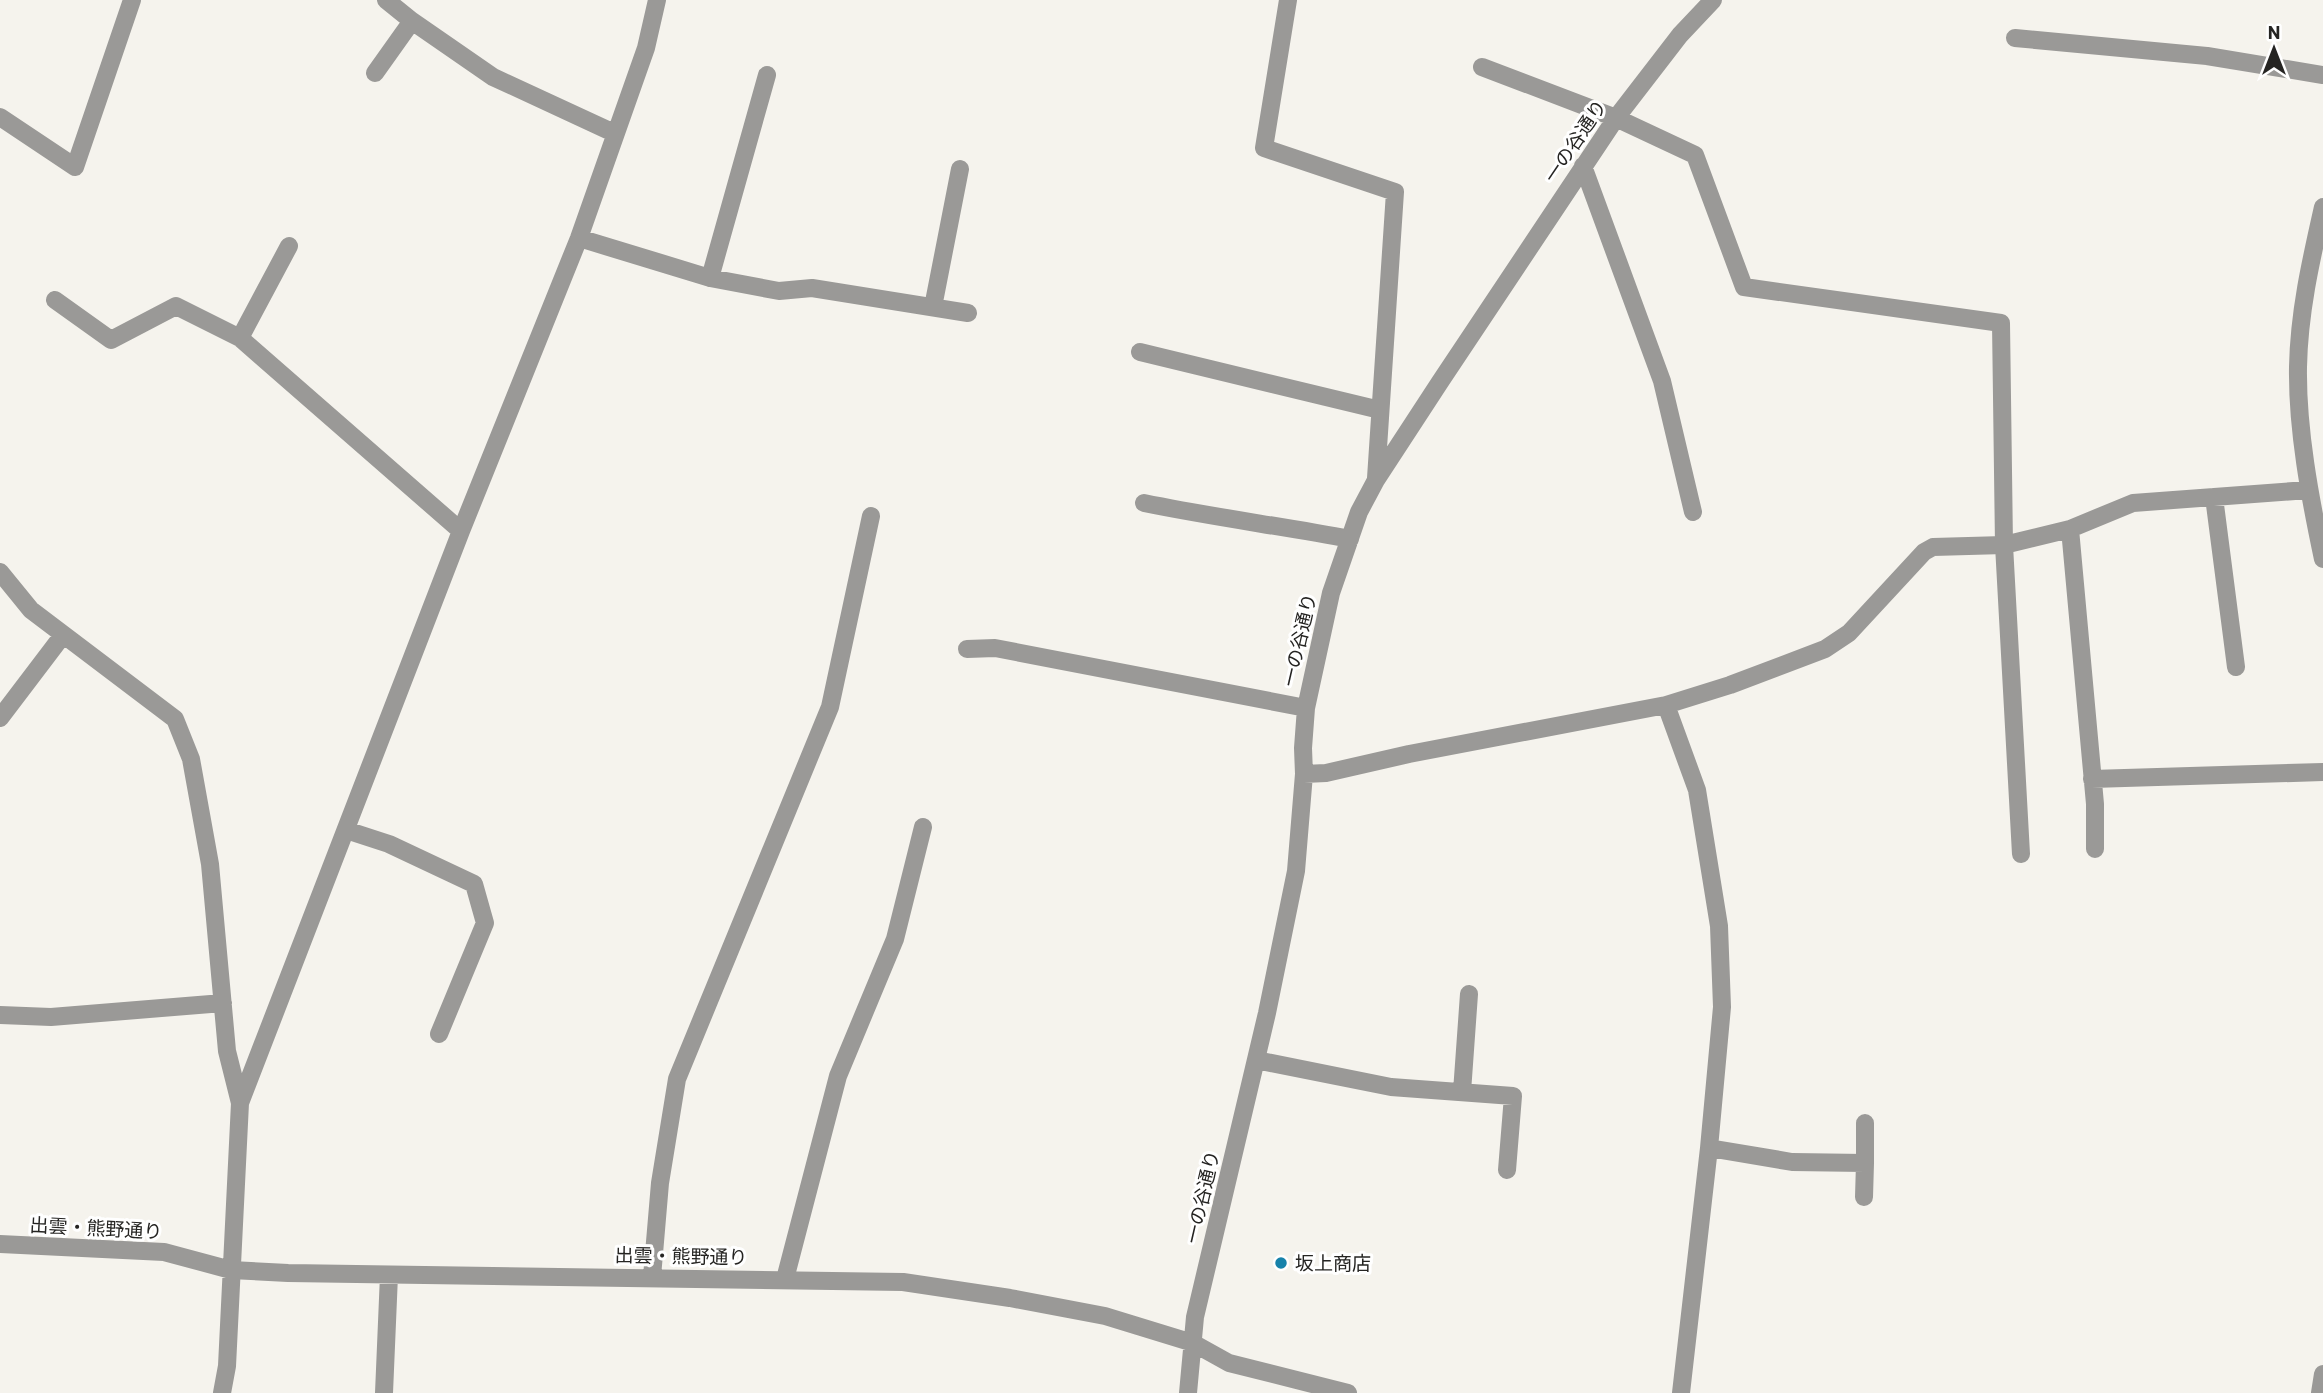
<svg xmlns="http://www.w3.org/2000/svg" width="2323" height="1393" font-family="Barlow,'Noto Sans JP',sans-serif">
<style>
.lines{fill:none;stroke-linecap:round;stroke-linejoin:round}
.minor{stroke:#9a9997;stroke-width:18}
.poi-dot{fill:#1682aa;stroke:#fff;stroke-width:2.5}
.labels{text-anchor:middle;stroke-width:6;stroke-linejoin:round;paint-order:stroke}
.street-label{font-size:19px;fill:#252422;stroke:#fff}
.poi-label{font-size:19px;fill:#252422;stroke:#fff;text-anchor:start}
</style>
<rect width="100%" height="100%" fill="#f5f3ed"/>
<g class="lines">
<path class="minor" d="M386,0L412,21
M1288,0L1264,148L1395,192L1376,478
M2015,38L2207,56L2323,75
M1482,67L1616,118L1695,155L1744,287L2001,323L2004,545L2021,854
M375,73L412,21L493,77L614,133
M0,117L75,167L132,0
M1583,166L1662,381L1693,512
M2323,207C2311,260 2299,312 2298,367C2297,429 2310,498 2323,559
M579,238L710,278L779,291L812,288L968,313
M710,278L767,75
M55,300L111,340L176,306L240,338L461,531
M933,307L960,169
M240,338L289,246
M1140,352L1380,410
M2214,497L2236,667
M1144,503C1212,517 1281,526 1350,539
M2070,529L2095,804V849
M0,572L31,610L175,719L191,759L210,864L227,1051L240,1103
M967,649L995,648L1306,708
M1666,705L1697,790L1719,926L1722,1007L1709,1148L1681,1393
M0,718L63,635
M1304,774L1326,773L1409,754L1666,705L1730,685L1825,649L1849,633L1924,552L1933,547L2004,545L2070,529L2133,503L2308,490
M2092,779L2323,772
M346,830L389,844L474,884L485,923L439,1034
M0,1015L51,1017L223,1003
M1256,1060L1391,1087L1513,1096L1507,1170
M1462,1092L1469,994
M1709,1148L1792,1162L1865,1163V1123
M1864,1197L1865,1163
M0,1244L164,1252L231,1270L288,1273L903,1282L1010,1298L1105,1316L1193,1343L1229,1363L1348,1393
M652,1277L660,1183L677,1079L830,707L871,516
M785,1279L838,1076L895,939L923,827
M222,1393L227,1366L240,1103L461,531L579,238L646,48L657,0
M384,1393L389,1275
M1188,1393L1195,1317L1267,1013L1296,871L1304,774L1303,748L1306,708L1331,593L1359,512L1376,480L1440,382L1616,118L1680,35L1713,0
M2320,1393L2323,1374"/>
</g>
<circle class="poi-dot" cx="1281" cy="1263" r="7"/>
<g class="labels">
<g class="street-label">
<text transform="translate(1575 141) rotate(-56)" y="7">一の谷通り</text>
<text transform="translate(1299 640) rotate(-77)" y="7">一の谷通り</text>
<text transform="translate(1202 1197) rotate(-77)" y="7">一の谷通り</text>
<text transform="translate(96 1228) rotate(3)" y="7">出雲・熊野通り</text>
<text transform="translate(681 1256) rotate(1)" y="7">出雲・熊野通り</text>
</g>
<g class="poi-label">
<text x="1295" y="1270">坂上商店</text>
</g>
</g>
<g transform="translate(2274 49)" stroke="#ffffff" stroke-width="5" paint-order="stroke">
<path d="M0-5L12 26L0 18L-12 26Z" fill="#252422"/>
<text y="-10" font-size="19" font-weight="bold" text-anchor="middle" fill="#252422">N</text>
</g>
</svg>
